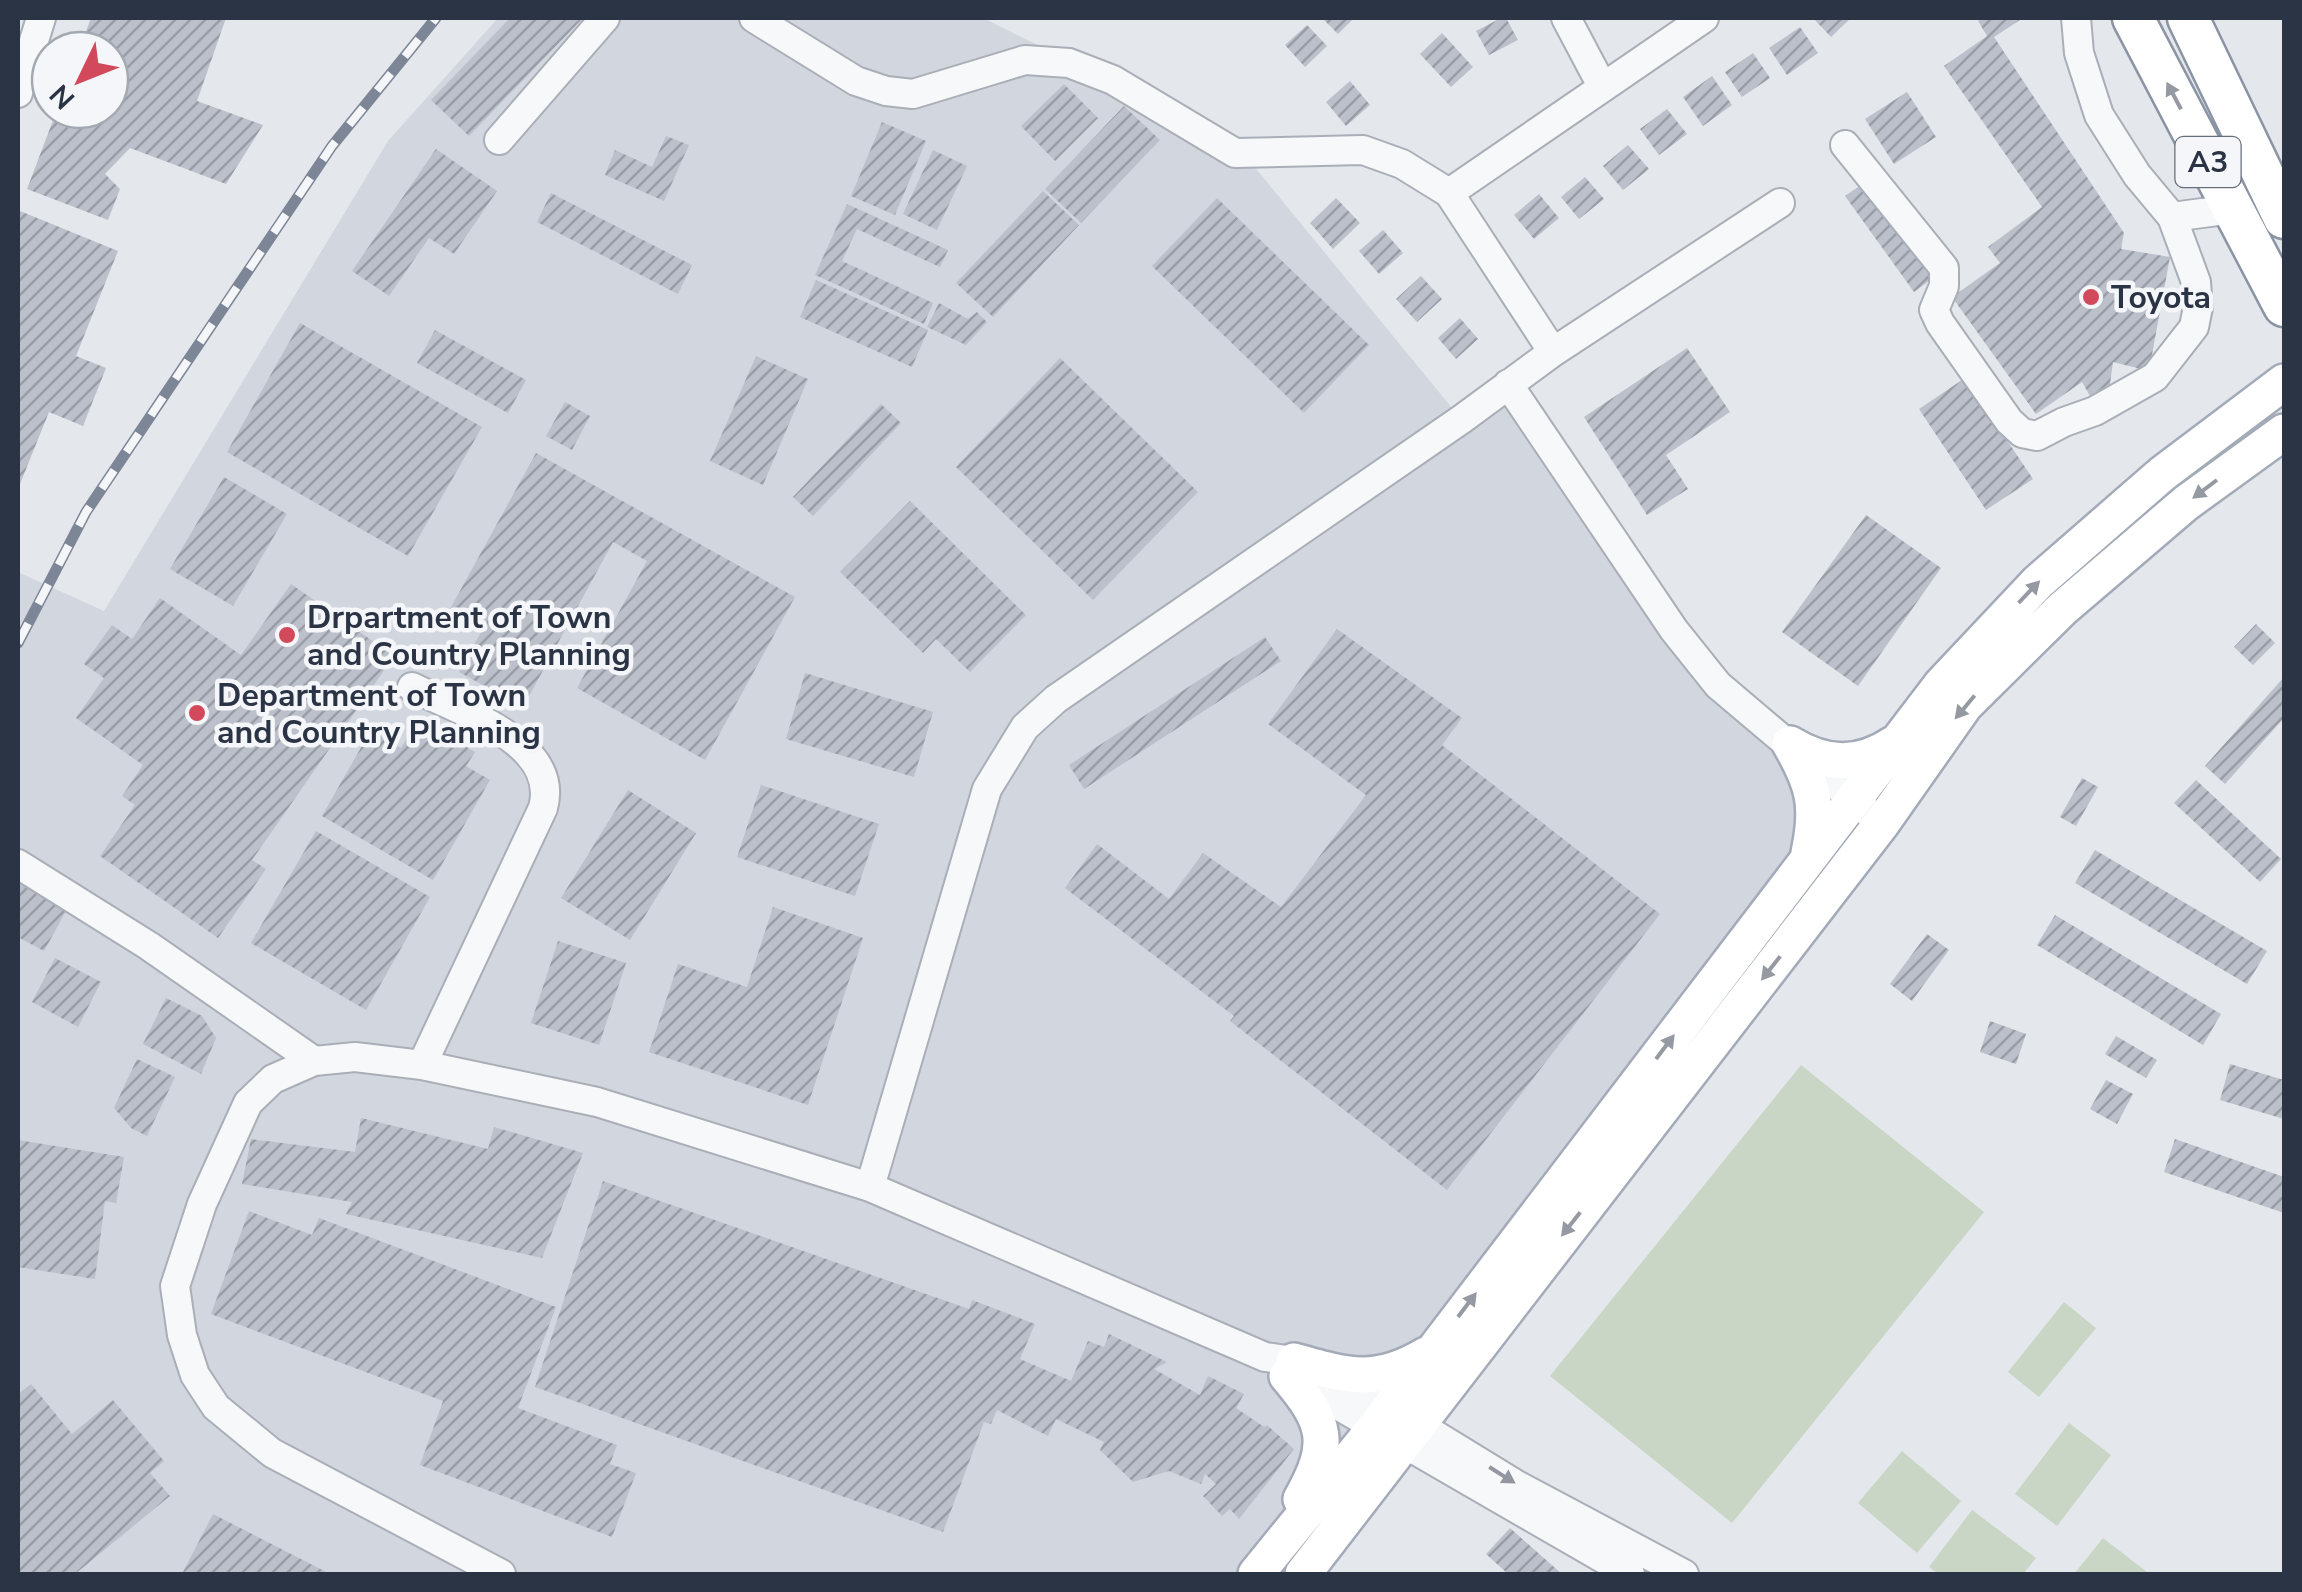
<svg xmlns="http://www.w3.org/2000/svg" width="2302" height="1592" font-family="'Nunito Sans',sans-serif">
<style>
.built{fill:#d2d6de}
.green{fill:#c9d6c5}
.building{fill:url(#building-hatch)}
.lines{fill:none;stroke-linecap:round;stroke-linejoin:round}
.minor-casing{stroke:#a9aeb7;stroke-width:32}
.major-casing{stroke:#a3abb8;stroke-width:40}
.highway-casing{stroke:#8b94a3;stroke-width:45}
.minor{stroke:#f7f8fa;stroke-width:28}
.major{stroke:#fff;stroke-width:35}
.highway{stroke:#fff;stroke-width:40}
.rail-casing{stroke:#7d8696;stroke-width:11}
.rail{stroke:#f4f6f9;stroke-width:8;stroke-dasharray:22;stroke-linecap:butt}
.oneway{fill:#959aa2}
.oneway2{fill:#9196a0}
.poi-dot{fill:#d1495b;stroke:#f4f6f9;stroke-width:4}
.labels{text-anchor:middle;stroke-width:9;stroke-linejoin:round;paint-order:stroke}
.shield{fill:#f4f6f9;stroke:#676e7b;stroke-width:2.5}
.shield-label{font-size:30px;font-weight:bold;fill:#2b3445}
.poi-label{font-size:32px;font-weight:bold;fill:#2b3445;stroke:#f4f6f9;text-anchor:start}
</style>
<defs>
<pattern id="building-hatch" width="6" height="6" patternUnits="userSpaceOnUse" patternTransform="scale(2.5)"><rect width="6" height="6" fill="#bbc0ca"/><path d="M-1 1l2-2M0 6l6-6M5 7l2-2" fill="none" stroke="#989da6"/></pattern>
</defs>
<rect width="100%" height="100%" fill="#e4e7ec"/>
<path class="built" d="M498,18H983L1235,143L1461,419L1508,384L1674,630L1854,801L1256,1574H18V572L104,611L388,141Z"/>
<path class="green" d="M1801,1065L1984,1212L1732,1523L1550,1376Z
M2064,1302L2096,1328L2039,1397L2008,1372Z
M2069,1423L2111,1455L2057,1526L2015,1494Z
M1902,1451L1961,1501L1917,1553L1858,1503Z
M1972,1510L2036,1558L2023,1574H1938L1929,1567Z
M2103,1538L2147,1572L2144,1574H2074Z"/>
<path class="building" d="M91,18H226L197,101L263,125L226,184L130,148L105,174L120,189L108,220L27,189L57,110H110V50H79Z
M510,18H583L469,136L431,100Z
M1322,18H1354L1338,34Z
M1501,18H1506L1518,40L1489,55L1476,31Z
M1813,18H1851L1831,37Z
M1984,18H2023L1994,37L2124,233L2121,249L2170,257L2149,371L2113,362L2110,384L2090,396L2082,382L2036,414L1952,297L2000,263L1988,247L2042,207L1944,66L1987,36L1978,21Z
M1307,25L1327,46L1305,67L1285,45Z
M1800,27L1818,53L1787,75L1769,48Z
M1442,33L1473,67L1451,87L1420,54Z
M1753,53L1770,78L1742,97L1725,72Z
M1712,76L1732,105L1703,126L1683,97Z
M1350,81L1370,105L1346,126L1326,102Z
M1064,84L1098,118L1055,161L1021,126Z
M1907,92L1936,137L1894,164L1865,119Z
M1124,106L1160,140L1081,223L1045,189Z
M1667,109L1687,134L1659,155L1640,129Z
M882,122L926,141L895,215L851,196Z
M666,136L689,145L664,201L605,175L615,150L652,167Z
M1628,145L1649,169L1623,190L1603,166Z
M436,149L497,191L454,254L429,238L389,296L352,271Z
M933,150L967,166L937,230L903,214Z
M1585,177L1604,199L1579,219L1561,197Z
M1864,183L1933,278L1914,292L1845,196Z
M1043,191L1079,225L993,317L956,283Z
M551,193L692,265L678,294L537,222Z
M1539,194L1559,218L1534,239L1514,215Z
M1217,198L1369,345L1304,413L1152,266Z
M1336,198L1360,223L1333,249L1310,223Z
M847,204L948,250L940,267L857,229L842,261L933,303L924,324L815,275Z
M20,211L118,251L76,356L106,368L83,426L49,412L18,489Z
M1383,230L1403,253L1379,274L1359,251Z
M1421,276L1442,299L1417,322L1396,299Z
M816,280L928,330L912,367L800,317Z
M939,303L968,319L977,312L987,322L966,345L927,327Z
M1460,318L1478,339L1456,359L1438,338Z
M300,323L482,427L408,556L227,452Z
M435,330L526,380L508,413L417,363Z
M1687,348L1730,412L1666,455L1688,489L1647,515L1584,417Z
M756,356L808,379L763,485L710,461Z
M1060,358L1198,492L1093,600L956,467Z
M1965,378L2033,479L1986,510L1919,409Z
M565,402L590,416L572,450L546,436Z
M881,404L901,423L813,516L793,497Z
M536,453L795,597L705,760L577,688L647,561L613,542L523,707L459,672L484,627L450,609Z
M224,477L287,514L233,606L170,569Z
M910,501L1026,615L970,672L936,639L923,653L840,572Z
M1866,515L1941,568L1858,686L1782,632Z
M291,584L394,656L252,860L266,869L218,938L100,856L135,805L122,796L143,765L76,718L104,678L84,664L112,625L132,639L160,598L241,655Z
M2256,624L2275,643L2253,665L2234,647Z
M1337,629L1462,718L1442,745L1660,914L1447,1190L1230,1021L1234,1016L1065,888L1097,844L1169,899L1203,853L1281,907L1366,795L1268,724Z
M1265,637L1281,661L1084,789L1069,765Z
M805,673L933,712L914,777L786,739Z
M2284,677V718L2225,784L2205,766Z
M418,719L475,752L466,766L490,780L433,880L322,816L371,730L401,748Z
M2082,778L2098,787L2076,826L2060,817Z
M2196,780L2281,859L2260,882L2174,803Z
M761,785L879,824L855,896L737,857Z
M628,790L696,833L630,940L561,898Z
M316,831L430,897L366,1010L251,943Z
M2095,850L2267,951L2247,984L2075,883Z
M18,873L71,902L44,951L18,937Z
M773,907L863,938L808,1105L649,1052L678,964L747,987Z
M2055,915L2221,1014L2203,1045L2037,945Z
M1927,934L1949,950L1912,1001L1890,984Z
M558,941L626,963L599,1045L531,1023Z
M55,958L101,982L78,1027L32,1002Z
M166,998L202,1016L216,1038L201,1074L143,1044Z
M1990,1021L2026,1034L2016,1064L1980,1052Z
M2116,1036L2157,1060L2146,1078L2105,1054Z
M137,1059L175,1077L147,1136L131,1128L114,1108Z
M2230,1064L2284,1080V1119L2220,1100Z
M2106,1080L2133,1094L2117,1124L2090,1109Z
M361,1118L488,1149L494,1127L583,1153L542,1258L346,1214L352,1202L242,1184L251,1139L355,1152Z
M2175,1139L2284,1177V1213L2164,1172Z
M18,1140L124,1157L116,1203L105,1201L95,1279L18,1267Z
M603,1181L969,1309L972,1300L1035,1324L1020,1359L1071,1381L1088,1341L1104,1347L1109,1334L1167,1362L1154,1369L1200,1395L1208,1376L1244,1394L1236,1408L1264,1427L1267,1425L1294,1449L1239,1519L1230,1509L1222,1516L1203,1496L1216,1484L1205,1474L1201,1484L1169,1471L1133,1482L1100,1450L1104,1442L1056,1419L1048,1436L997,1410L991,1424L984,1422L943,1532L535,1387Z
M249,1211L312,1235L319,1218L556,1307L518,1408L617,1445L610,1464L636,1473L612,1537L420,1465L443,1401L211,1314Z
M31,1384L72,1434L113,1400L164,1461L150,1473L170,1496L75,1574H18V1394Z
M213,1514L330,1574H182Z
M1510,1528L1562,1574H1508L1486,1554Z"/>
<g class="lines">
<g class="minor-casing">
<path id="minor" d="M754,18L856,81L886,91L913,94L1025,60L1069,63L1113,80L1235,153L1363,150L1402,164L1449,193L1553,352
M1566,18L1602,86
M18,93L41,18
M499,140L605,18
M1845,145L1944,268V286L1934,310L1940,323L2009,421L2022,433L2037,436L2064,422L2095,411L2155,377L2194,327L2198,307L2196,282L2172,217L2137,175L2099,115L2079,53L2076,18
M1449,193L1704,18
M2172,217L2233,209
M1508,384L1674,630L1718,685L1868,812
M412,687C459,711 561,742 543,808L422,1065
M18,864L149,946L314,1061
M870,1187L987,789L1025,727L1056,699L1462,419L1553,352L1780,203
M1294,1380L1630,1574
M501,1574L272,1453L216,1407L195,1375L182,1335L175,1286L202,1204L248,1103L273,1079L314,1061L355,1057L422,1065L597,1102L870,1187L1265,1357L1294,1361L1391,1408L1515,1484L1684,1574"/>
</g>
<g class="major-casing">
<path id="major" d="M1790,744C1814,785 1819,806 1809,853
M1790,744C1826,766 1859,767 1895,743
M1294,1361C1347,1376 1376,1385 1426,1355
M1287,1376C1327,1423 1332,1444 1301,1499
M1256,1574L1374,1429L1941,685L2038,582L2162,474L2284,382
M1303,1574L1882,823L1965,705L2062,609L2186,503L2284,432"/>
</g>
<g class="highway-casing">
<path id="highway" d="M2133,18L2284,306
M2188,18L2284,218"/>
</g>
<use href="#minor" class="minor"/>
<use href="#major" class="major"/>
<use href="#highway" class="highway"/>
<g class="rail-casing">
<path id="rail" d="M18,643L86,512L332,146L436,18"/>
</g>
<use href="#rail" class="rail"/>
</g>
<defs><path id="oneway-solid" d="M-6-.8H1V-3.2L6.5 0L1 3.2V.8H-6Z" transform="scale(2.5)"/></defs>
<g class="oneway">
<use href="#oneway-solid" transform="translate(2174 96) rotate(-118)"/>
<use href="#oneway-solid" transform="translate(2205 489) rotate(143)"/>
<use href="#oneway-solid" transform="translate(2029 592) rotate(-46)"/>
<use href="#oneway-solid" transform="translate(1965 707) rotate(130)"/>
<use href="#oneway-solid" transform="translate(1771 968) rotate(128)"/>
<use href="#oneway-solid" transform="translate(1665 1047) rotate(-53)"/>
<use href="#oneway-solid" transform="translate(1571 1224) rotate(128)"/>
<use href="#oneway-solid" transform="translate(1467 1305) rotate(-53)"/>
</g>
<use class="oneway2" href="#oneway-solid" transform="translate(1502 1475) rotate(32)"/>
<g class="poi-dot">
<circle cx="2091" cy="297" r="10"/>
<circle cx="287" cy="635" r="10"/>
<circle cx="197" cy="713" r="10"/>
</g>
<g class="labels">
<rect class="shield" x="2175.5" y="137" width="65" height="50" rx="8"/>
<g class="shield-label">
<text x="2208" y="172">A3</text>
</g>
<g class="poi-label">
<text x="2111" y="308">Toyota</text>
<text x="307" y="628">Drpartment of Town<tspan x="307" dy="37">and Country Planning</tspan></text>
<text x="217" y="706">Department of Town<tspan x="217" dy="37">and Country Planning</tspan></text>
</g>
</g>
<rect width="2302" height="1592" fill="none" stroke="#2b3445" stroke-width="40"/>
<g transform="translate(80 80) rotate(227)"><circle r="48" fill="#f4f6f9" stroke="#a4a8b1" stroke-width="2.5"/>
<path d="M0-8L18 38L0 25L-18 38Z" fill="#d1495b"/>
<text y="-15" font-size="28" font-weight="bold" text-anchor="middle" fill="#2b3445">N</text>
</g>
</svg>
